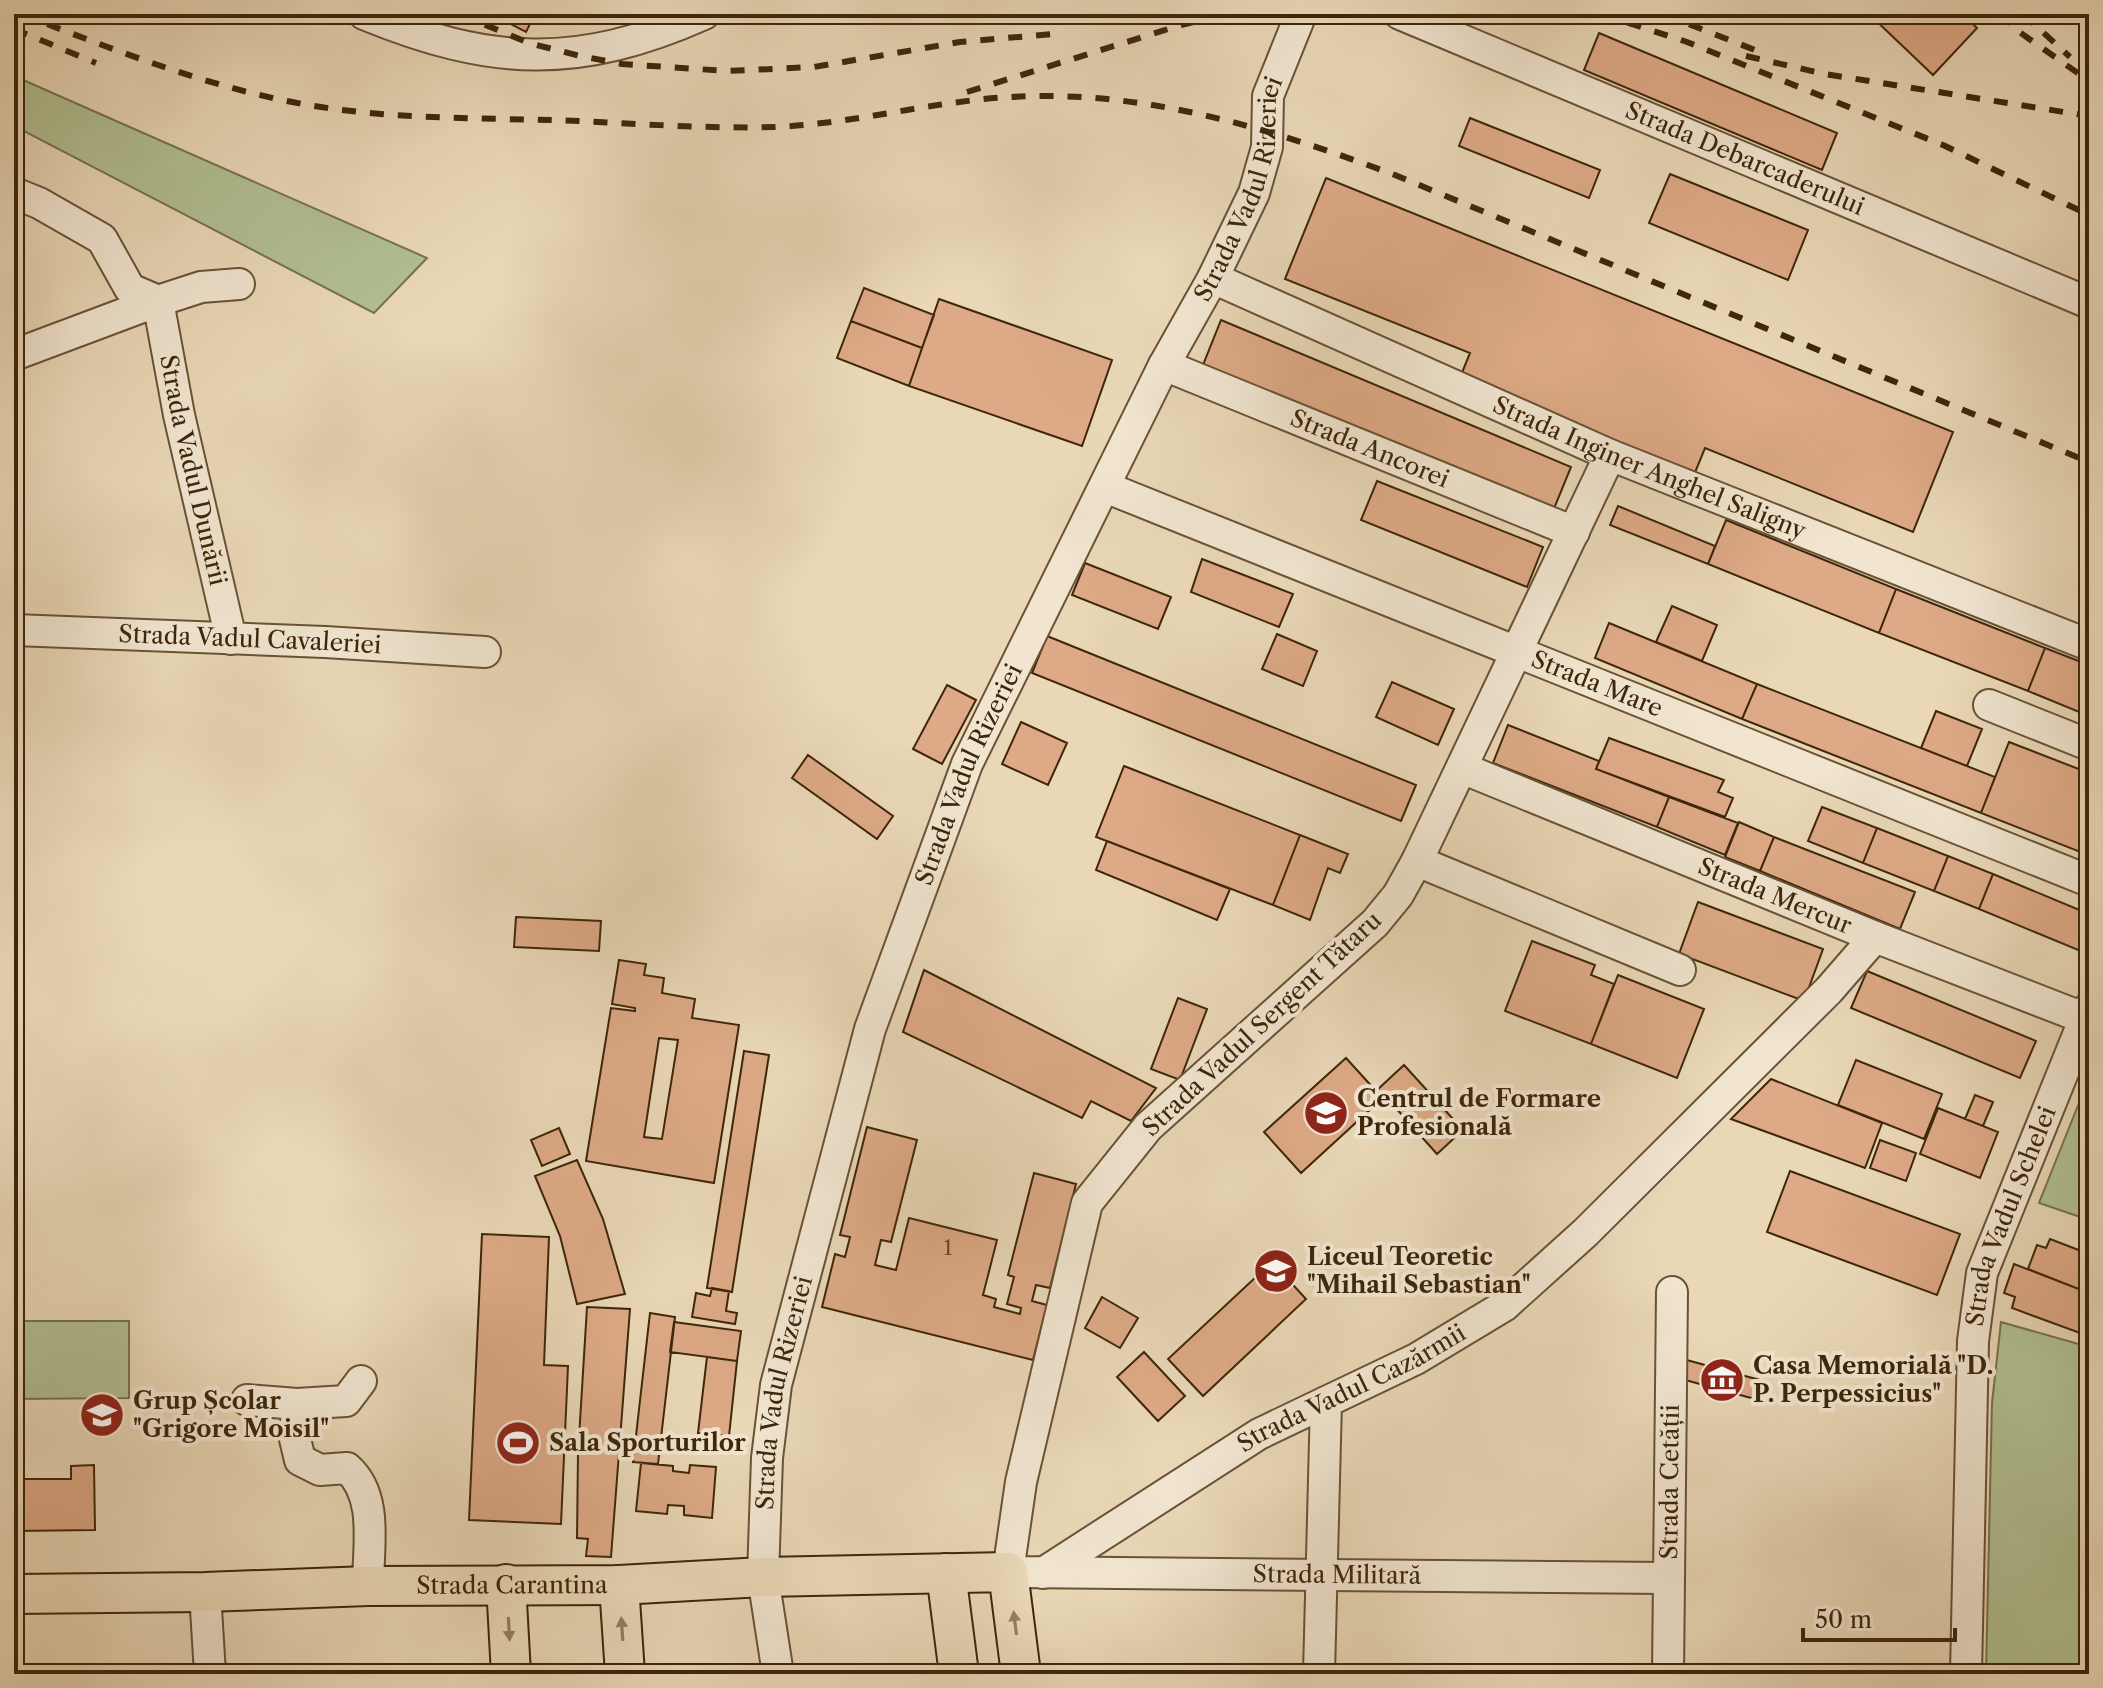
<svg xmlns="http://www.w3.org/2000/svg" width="2103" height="1688" font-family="'Libre Caslon Text',serif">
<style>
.green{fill:#b1bf92;stroke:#78724e;stroke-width:2}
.building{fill:#dda986;stroke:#3e260a;stroke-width:2;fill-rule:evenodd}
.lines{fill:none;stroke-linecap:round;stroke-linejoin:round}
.minor-casing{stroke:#695235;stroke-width:34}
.major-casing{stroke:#3e260a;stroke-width:42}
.minor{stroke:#f1e5d0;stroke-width:30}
.major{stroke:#e9d7b6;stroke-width:38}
.rail{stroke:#3e260a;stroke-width:6;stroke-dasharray:14 14;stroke-linecap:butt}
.oneway{fill:#947e60}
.labels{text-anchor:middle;stroke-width:8;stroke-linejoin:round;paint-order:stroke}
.number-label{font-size:20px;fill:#664729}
.street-label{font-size:24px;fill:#3e260a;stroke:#f1e5d0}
.poi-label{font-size:24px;font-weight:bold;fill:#3e260a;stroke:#f1e5d0;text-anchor:start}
</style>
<rect width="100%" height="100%" fill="#e9d7b6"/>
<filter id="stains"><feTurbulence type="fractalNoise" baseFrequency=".0025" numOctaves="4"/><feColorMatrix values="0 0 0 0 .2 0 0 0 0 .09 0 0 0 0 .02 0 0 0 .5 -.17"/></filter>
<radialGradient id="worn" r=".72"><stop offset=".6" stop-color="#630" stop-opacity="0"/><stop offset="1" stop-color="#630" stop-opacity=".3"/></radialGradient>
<path class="green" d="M14,76L427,258L374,313L14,126Z
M2089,1078V1220L2039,1203Z
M14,1321H129V1398L14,1399Z
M2001,1322L2089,1347V1674H1986L1992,1403Z"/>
<path class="building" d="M491,14H535L526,32Z
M1869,14H1962L1977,28L1933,75Z
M1599,33L1837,133L1822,170L1584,70Z
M1470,118L1600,170L1589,198L1459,146Z
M1670,174L1808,230L1788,280L1649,223Z
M1326,178L1953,432L1913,532L1705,448L1694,475L1459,380L1470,353L1285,279Z
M864,288L934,315L922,348L851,321Z
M939,299L1112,360L1082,446L909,386Z
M1221,320L1571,467L1553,511L1203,365Z
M851,321L922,348L909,386L837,358Z
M1377,481L1543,547L1527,587L1361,520Z
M1618,506L1715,546L1708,564L1610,525Z
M1726,520L1896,589L1879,633L1708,564Z
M1202,559L1293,594L1279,627L1191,592Z
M1085,563L1171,597L1158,629L1072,595Z
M1896,589L2045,648L2028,691L1879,633Z
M2089,589V615L2080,612Z
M1672,606L1717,625L1702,661L1656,642Z
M1609,623L1757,684L1742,719L1595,658Z
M1277,634L1317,651L1303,686L1262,669Z
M1047,636L1416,785L1401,821L1032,673Z
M2045,648L2089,665V716L2028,691Z
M1392,682L1454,709L1438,745L1376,717Z
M1757,684L1995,777L1981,813L1742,719Z
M947,685L976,700L942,764L913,749Z
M1936,711L1982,729L1967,766L1921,748Z
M1021,722L1067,743L1048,785L1002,764Z
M1508,725L1599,761L1596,769L1669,797L1657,827L1493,763Z
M1609,738L1724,780L1718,792L1733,798L1725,817L1596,769Z
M2009,742L2089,773V837L2083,853L1981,813Z
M808,755L893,816L877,839L792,778Z
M1124,766L1300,835L1273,905L1096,837Z
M1669,797L1738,823L1725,855L1657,827Z
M1822,807L1877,828L1863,863L1808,841Z
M1739,822L1774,837L1760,871L1725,857Z
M1877,828L1948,856L1934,891L1863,863Z
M1300,835L1348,854L1340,873L1328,868L1310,920L1273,905Z
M1774,837L1915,892L1900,929L1760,871Z
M1107,841L1230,889L1217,920L1096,870Z
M1948,856L1993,874L1979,909L1934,891Z
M1993,874L2089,914V937L2083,952L1979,909Z
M1698,902L1823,949L1804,1001L1679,954Z
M516,917L601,921L599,951L514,947Z
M1532,941L1595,965L1591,975L1614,984L1591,1044L1505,1011Z
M619,960L646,964L644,975L664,978L662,993L695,999L692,1018L739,1025L714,1183L586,1161L611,1008L635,1011V1008L612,1004ZM659,1038L678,1040L662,1139L644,1137Z
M924,970L1156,1088L1131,1121L1091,1101L1082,1118L903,1032Z
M1867,971L2036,1041L2020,1078L1851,1008Z
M1618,975L1704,1009L1677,1078L1591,1044Z
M1178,998L1207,1009L1180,1080L1151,1069Z
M744,1051L769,1055L732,1292L707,1288Z
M1346,1058L1376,1091L1404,1065L1463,1130L1437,1154L1385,1096L1301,1173L1264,1132Z
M1856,1060L1942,1094L1924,1139L1838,1105Z
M1771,1079L1882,1123L1865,1168L1731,1119Z
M1975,1095L1993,1102L1983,1126L1965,1119Z
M1938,1108L1998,1132L1980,1178L1920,1154Z
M867,1127L917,1140L891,1242L881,1240L875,1265L896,1270L909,1218L997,1240L983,1295L996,1299L994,1307L1020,1314L1021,1308L1007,1304L1014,1277L1008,1275L1034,1173L1076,1184L1050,1288L1036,1285L1032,1301L1047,1305L1033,1360L822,1307L835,1254L845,1257L850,1237L840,1235Z
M559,1128L570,1154L542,1166L531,1140Z
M1880,1140L1916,1153L1906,1181L1870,1168Z
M577,1160L603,1219L625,1294L577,1304L560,1236L535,1176Z
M1790,1171L1960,1234L1937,1295L1767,1232Z
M482,1234L549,1237L544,1365L568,1366L561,1524L469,1520Z
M2050,1239L2089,1254V1293L2028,1269L2037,1245L2046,1248Z
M1272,1262L1306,1299L1203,1396L1168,1359Z
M2014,1264L2089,1293V1311L2080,1333L2012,1308L2015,1297L2004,1293Z
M712,1288L729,1291L726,1311L737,1313L735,1324L692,1317L696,1293L710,1296Z
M1102,1297L1138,1318L1120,1348L1085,1328Z
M587,1307L630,1309L611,1557L586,1556L588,1539L577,1538L578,1454Z
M650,1313L675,1317L658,1464L633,1462Z
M674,1322L741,1331L737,1361L670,1352Z
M1144,1352L1185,1396L1158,1421L1117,1377Z
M707,1357L737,1361L729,1436L698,1433Z
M1683,1359L1767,1382L1762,1401L1678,1378Z
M641,1463L673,1466V1471L689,1473L690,1465L716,1467L712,1518L684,1515V1506L668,1505L667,1514L636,1511Z
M94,1465L95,1530L14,1531V1479H71V1466Z"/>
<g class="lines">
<g class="minor-casing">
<g id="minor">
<path d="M364,14C491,66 578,70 704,14"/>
<path id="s1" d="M1400,14L2089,303"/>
<path id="s2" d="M14,193L39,203L102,239L130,289L158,301L179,415L231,639"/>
<path id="s3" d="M1213,278L1610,455L2089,645"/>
<path d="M14,355L158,301L201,287L239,284"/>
<path id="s4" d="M1164,365L1574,532"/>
<path id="s5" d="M1610,455L1417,861L1398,895L1375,923L1148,1127L1087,1203L1021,1482L1008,1572L1667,1578"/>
<path id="s6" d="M1105,487L2089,881"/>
<path id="s7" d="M14,630L325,642L485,652"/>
<path d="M1989,705L2089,745"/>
<path id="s8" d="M1462,768L1875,937L2089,1020"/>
<path d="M1417,861L1680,970"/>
<path d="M361,1381L346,1401L297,1404L295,1439L300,1460L320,1470L347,1468C379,1496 368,1547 368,1586"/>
<path d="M247,1400L297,1404"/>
<path id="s9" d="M1043,1573L1259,1434L1416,1359L1504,1306L1585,1233L1829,990L1875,937"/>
<path d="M205,1592L210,1674"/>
<path id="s10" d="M778,1674L763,1577L767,1458L776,1385L870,1029L967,764L1164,365L1213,278L1254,193L1267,147L1268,96L1301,14"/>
<path d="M1319,1674L1326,1402"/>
<path id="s11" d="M1668,1674L1672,1292"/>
<path id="s12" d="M1966,1674L1973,1341L1982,1273L2089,1008"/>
</g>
</g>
<g class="major-casing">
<g id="major">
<path d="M946,1573L959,1674"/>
<path d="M506,1584L511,1674"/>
<path d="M619,1585L625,1674"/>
<path id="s13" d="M14,1594L205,1592L368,1586L619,1585L763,1577L1008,1572L1021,1674"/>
</g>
</g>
<use href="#minor" class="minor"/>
<use href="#major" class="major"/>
<path class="rail" d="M21,14C107,47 192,81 282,100C371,119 465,118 556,120C628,123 702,129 774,127C854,124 932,101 1011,97C1144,89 1272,129 1395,175L2089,462
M459,14L529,43L580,56L622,64L727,71L814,67L960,42L1053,34
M1601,14L1687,42L1943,145L2089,215
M1663,14L1760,52
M2000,14L2018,31L2089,81
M2023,14L2070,57
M14,29L96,63
M1746,56L1825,74L2089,116
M967,92L1181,25L1226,14"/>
</g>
<defs><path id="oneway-solid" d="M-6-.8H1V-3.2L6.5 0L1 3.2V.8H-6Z" transform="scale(2)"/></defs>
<g class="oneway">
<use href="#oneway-solid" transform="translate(1015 1623) rotate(-97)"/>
<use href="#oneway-solid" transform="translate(509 1629) rotate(87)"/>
<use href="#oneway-solid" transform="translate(622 1629) rotate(-94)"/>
</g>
<defs>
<g id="university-disc" transform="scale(2.3)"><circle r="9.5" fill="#8f2418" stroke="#f1e5d0"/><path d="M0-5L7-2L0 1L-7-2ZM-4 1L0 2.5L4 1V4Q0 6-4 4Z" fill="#fff"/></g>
<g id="museum-disc" transform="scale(2.3)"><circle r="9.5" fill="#8f2418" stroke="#f1e5d0"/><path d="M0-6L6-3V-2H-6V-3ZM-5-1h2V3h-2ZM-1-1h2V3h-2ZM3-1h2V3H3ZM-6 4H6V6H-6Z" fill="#fff"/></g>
<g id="stadium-disc" transform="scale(2.3)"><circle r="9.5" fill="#8f2418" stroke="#f1e5d0"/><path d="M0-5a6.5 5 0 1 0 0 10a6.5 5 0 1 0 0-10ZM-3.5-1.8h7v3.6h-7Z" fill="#fff"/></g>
</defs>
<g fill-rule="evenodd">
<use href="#university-disc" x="1326" y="1113"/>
<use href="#university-disc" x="1276" y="1271"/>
<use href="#museum-disc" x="1722" y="1380"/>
<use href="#university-disc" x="102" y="1415"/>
<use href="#stadium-disc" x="518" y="1443"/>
</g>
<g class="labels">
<g class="number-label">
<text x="948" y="1255">1</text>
</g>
<g class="street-label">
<text dy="8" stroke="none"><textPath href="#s1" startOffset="374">Strada Debarcaderului</textPath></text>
<text dy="8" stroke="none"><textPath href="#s10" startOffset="1580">Strada Vadul Rizeriei</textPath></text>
<text dy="8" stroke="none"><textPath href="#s4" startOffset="222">Strada Ancorei</textPath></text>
<text dy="8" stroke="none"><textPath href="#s3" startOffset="476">Strada Inginer Anghel Saligny</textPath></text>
<text dy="8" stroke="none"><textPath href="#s2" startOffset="360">Strada Vadul Dunării</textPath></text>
<text dy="8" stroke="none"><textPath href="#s7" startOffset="236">Strada Vadul Cavaleriei</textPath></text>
<text dy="8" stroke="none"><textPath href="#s6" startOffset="530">Strada Mare</textPath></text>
<text dy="8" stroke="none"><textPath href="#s10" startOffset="932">Strada Vadul Rizeriei</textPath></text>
<text dy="8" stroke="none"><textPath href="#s8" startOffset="338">Strada Mercur</textPath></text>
<text transform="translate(1262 1024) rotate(-43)" y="8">Strada Vadul Sergent Tătaru</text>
<text dy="8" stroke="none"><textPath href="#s12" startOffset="464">Strada Vadul Schelei</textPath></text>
<text dy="8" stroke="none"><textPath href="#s9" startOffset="360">Strada Vadul Cazărmii</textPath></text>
<text dy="8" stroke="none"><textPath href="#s10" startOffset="284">Strada Vadul Rizeriei</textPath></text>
<text dy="8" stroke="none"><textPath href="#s11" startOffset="192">Strada Cetății</textPath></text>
<text dy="8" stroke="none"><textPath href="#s5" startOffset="1634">Strada Militară</textPath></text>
<text dy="8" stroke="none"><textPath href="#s13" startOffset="498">Strada Carantina</textPath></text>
</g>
<g class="poi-label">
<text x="1357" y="1107">Centrul de Formare<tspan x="1357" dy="28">Profesională</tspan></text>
<text x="1307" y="1265">Liceul Teoretic<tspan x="1307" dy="28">"Mihail Sebastian"</tspan></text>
<text x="1753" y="1374">Casa Memorială "D.<tspan x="1753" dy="28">P. Perpessicius"</tspan></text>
<text x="133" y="1409">Grup Școlar<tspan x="133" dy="28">"Grigore Moisil"</tspan></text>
<text x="549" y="1451">Sala Sporturilor</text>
</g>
</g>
<rect width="2103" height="1688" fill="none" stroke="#e9d7b6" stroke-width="48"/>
<rect x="16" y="16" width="2071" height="1656" fill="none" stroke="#3e260a" stroke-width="4"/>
<rect x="24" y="24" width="2055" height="1640" fill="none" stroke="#3e260a" stroke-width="2"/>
<path d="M1803 1628v12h152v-12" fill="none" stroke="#3e260a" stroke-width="4"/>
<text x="1815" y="1628" font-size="24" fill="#3e260a" stroke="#f1e5d0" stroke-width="6" paint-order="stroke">50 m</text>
<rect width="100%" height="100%" filter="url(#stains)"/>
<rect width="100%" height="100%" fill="url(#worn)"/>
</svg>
